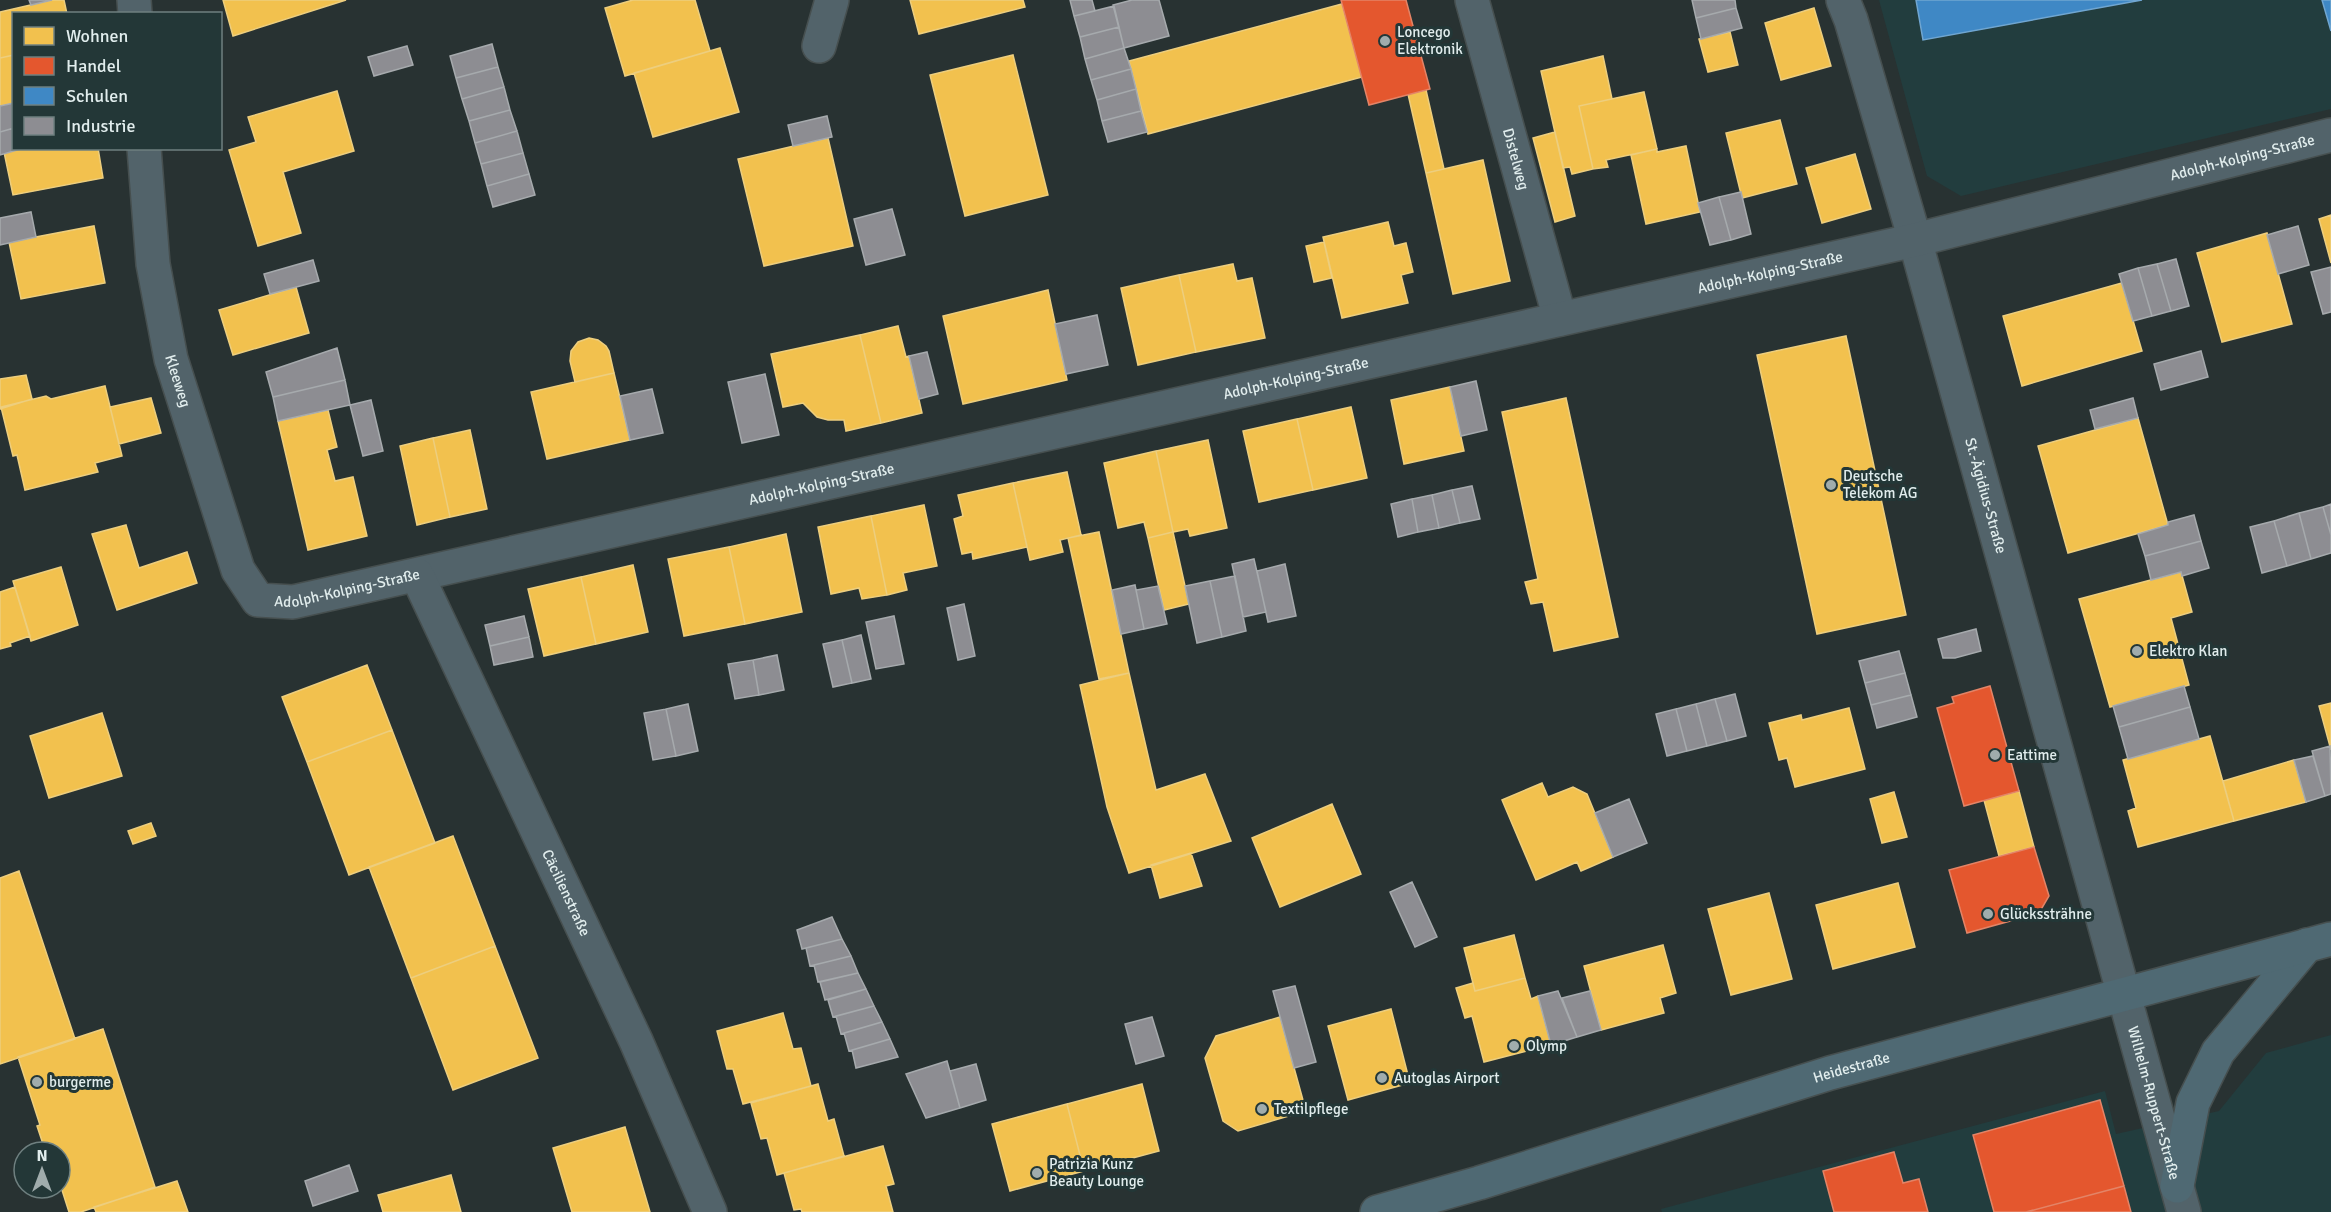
<svg xmlns="http://www.w3.org/2000/svg" width="2331" height="1212" font-family="Signika,sans-serif">
<style>
.built{fill:#223d3e}
.homes{fill:#f2c14e;stroke:#edce7e;stroke-width:1.5}
.shops{fill:#e4572e;stroke:#e38467;stroke-width:1.5}
.schools{fill:#3f88c5;stroke:#70a6d1;stroke-width:1.5}
.industry{fill:#8d8d92;stroke:#a6aaad;stroke-width:1.5}
.lines{fill:none;stroke-linecap:round;stroke-linejoin:round}
.minor-casing{stroke:#464f4f;stroke-width:36}
.major-casing{stroke:#464f4f;stroke-width:36}
.minor{stroke:#52636a;stroke-width:33}
.major{stroke:#4f6973;stroke-width:33}
.poi-dot{fill:#a0acac;stroke:#233737;stroke-width:2}
.labels{text-anchor:middle;stroke-width:6;stroke-linejoin:round;paint-order:stroke}
.poi-label{font-size:15px;fill:#e1eded;stroke:#233737;text-anchor:start}
.street-label{font-size:15px;fill:#e1eded;stroke:#233737}
</style>
<rect width="100%" height="100%" fill="#283232"/>
<path class="built" d="M1879,0H2331V109L1961,196L1927,176Z
M2331,1035V1212H1662L1661,1209L2105,1091L2116,1134L2219,1111L2266,1053Z"/>
<path class="homes" d="M52,0H64L67,14H14V55L0,58V12Z
M223,0H346L233,36Z
M633,0H695L710,51L625,76L605,8Z
M910,0H1023L1025,7L919,34Z
M1342,4L1362,77L1148,134L1129,61Z
M1814,8L1831,66L1781,80L1765,23Z
M1730,32L1738,65L1708,72L1699,39Z
M720,48L739,112L653,137L634,73Z
M14,55V103L0,106V58Z
M1013,55L1048,195L965,216L930,75Z
M1603,56L1612,99L1579,106L1593,169L1572,174L1570,167L1563,168L1541,71Z
M1426,90L1444,169L1426,173L1408,94Z
M337,91L354,151L283,172L301,233L258,246L229,150L256,142L248,117Z
M1644,92L1657,149L1606,160L1608,167L1593,169L1579,106Z
M1780,120L1797,184L1742,198L1726,133Z
M1555,132L1575,216L1555,222L1533,138Z
M828,138L853,246L764,266L738,159Z
M1686,146L1700,212L1646,224L1631,155L1657,149V152Z
M24,148H98L103,178L13,195L4,152Z
M1855,154L1871,209L1822,223L1806,168Z
M1483,160L1510,281L1453,294L1426,173Z
M2331,215V263L2319,219Z
M1388,222L1394,246L1406,243L1413,272L1401,275L1408,303L1342,318L1323,237Z
M94,226L105,283L21,299L9,242Z
M2267,233L2292,324L2222,342L2197,253Z
M1324,242L1332,278L1314,282L1306,246Z
M1233,264L1237,281L1252,278L1265,338L1196,352L1179,275Z
M1179,275L1196,352L1138,365L1121,288Z
M2122,283L2142,351L2022,386L2003,316Z
M296,287L309,333L233,355L219,310Z
M1048,290L1067,380L963,404L943,316Z
M898,326L906,357L909,356L922,413L881,423L860,335Z
M860,335L881,423L846,431L844,420H828L817,417L803,403L783,407L771,354Z
M1846,336L1906,615L1817,634L1757,355Z
M589,338L598,340L606,346L609,351L614,373L575,382L570,361L571,351L578,342Z
M614,373L630,440L547,459L531,392Z
M26,375L32,399L0,409V379Z
M105,386L122,456L95,463L98,472L25,490L17,455L13,456L1,407L46,396L51,399Z
M1450,387L1464,451L1404,464L1391,400Z
M151,398L161,433L119,444L110,407Z
M1566,398L1618,637L1554,651L1543,602L1531,604L1525,582L1538,579L1502,412Z
M1351,407L1367,478L1313,490L1297,419Z
M328,410L337,447L327,450L335,481L353,477L367,536L308,550L278,421Z
M2138,418L2168,525L2068,553L2038,446Z
M1297,419L1313,490L1259,502L1243,431Z
M470,430L487,509L450,517L433,438Z
M433,438L450,517L417,525L400,446Z
M1208,440L1227,528L1190,536L1188,529L1173,532L1156,451Z
M1156,451L1173,532L1148,538L1144,522L1118,528L1104,463Z
M1067,472L1081,535L1060,540L1063,552L1030,560L1013,483Z
M1013,483L1027,547L973,559L972,552L962,554L954,519L963,516L958,495Z
M924,505L937,566L903,573L907,590L887,595L871,516Z
M871,516L887,595L862,599L859,588L831,594L818,527Z
M126,525L139,568L187,552L197,583L117,610L92,534Z
M1099,532L1129,673L1099,679L1068,538Z
M1173,532L1189,604L1164,610L1148,538Z
M786,534L802,612L745,624L729,547Z
M729,547L745,624L684,636L668,559Z
M633,565L648,632L596,644L581,577Z
M61,567L78,625L31,641L13,581Z
M2181,572L2192,612L2171,618L2189,685L2110,707L2079,599Z
M581,577L596,644L544,656L528,589Z
M15,587L30,636L10,643L11,646L0,649V592Z
M367,665L392,730L307,762L282,697Z
M1129,673L1156,790L1205,774L1231,841L1129,873L1107,807L1080,685Z
M2331,703V750L2319,706Z
M1849,708L1865,769L1795,787L1787,758L1779,760L1769,723L1801,715L1802,720Z
M102,713L122,776L49,798L30,736Z
M392,730L435,843L349,875L307,762Z
M2210,736L2234,821L2138,847L2128,811L2136,808L2123,760Z
M2294,760L2306,802L2234,821L2223,781Z
M1542,783L1548,797L1573,787L1587,794L1613,857L1581,871L1577,862L1536,880L1502,800Z
M2019,791L2034,847L1999,856L1984,800Z
M1894,792L1907,837L1882,843L1870,799Z
M1332,804L1361,874L1280,907L1252,838Z
M151,823L156,836L133,844L128,831Z
M453,836L495,946L411,978L369,867Z
M1191,853L1202,886L1160,898L1151,865Z
M19,871L75,1039L0,1064V878Z
M1898,883L1915,947L1833,969L1816,905Z
M1769,893L1792,979L1731,995L1708,909Z
M1514,935L1525,978L1475,991L1464,948Z
M1663,945L1676,993L1660,998L1664,1013L1601,1030L1584,966Z
M495,946L538,1058L453,1090L411,978Z
M1525,978L1531,999L1538,996L1551,1045L1484,1062L1472,1016L1465,1018L1456,988L1473,983L1475,991Z
M1391,1009L1410,1083L1348,1100L1328,1026Z
M783,1013L793,1049L801,1048L811,1086L743,1104L733,1069H727L717,1031Z
M1280,1017L1306,1111L1238,1131L1223,1121L1205,1058L1216,1036Z
M103,1029L155,1187L81,1212H69L60,1184V1152H49L47,1146L44,1147L37,1126L40,1125L18,1057Z
M818,1084L828,1121L834,1119L844,1156L777,1175L767,1138L761,1139L751,1103Z
M1142,1084L1159,1151L1084,1171L1067,1104Z
M1067,1104L1084,1171L1010,1191L992,1124Z
M625,1127L650,1212H572L553,1148Z
M883,1146L894,1184L886,1186L893,1212H802L801,1209L794,1210L784,1173Z
M451,1175L461,1212H383L378,1195Z
M177,1181L188,1212H96L94,1207Z"/>
<path class="shops" d="M1341,0H1406L1430,89L1369,105Z
M1990,686L2019,791L1964,806L1937,708L1954,703L1952,697Z
M2034,847L2049,896L2039,913L1967,933L1949,870Z
M2100,1100L2124,1186L2026,1212H1994L1973,1135Z
M1894,1152L1903,1183L1919,1179L1928,1212H1834L1823,1171Z
M2124,1186L2131,1212H2026Z"/>
<path class="schools" d="M1916,0H2142L1923,40Z
M2322,0H2331V31Z"/>
<path class="industry" d="M29,0H52L31,5Z
M1070,0H1092L1095,11L1074,16Z
M1132,0H1159L1169,36L1124,48L1113,5Z
M1692,0H1735L1736,8L1696,18Z
M1114,6L1119,27L1080,37L1074,16Z
M1736,8L1742,28L1701,39L1696,18Z
M1119,27L1124,48L1085,59L1080,37Z
M492,44L498,67L456,78L450,56Z
M407,46L413,65L374,76L368,57Z
M1124,48L1131,69L1091,80L1085,59Z
M498,67L504,87L462,99L456,78Z
M1131,69L1136,89L1097,100L1091,80Z
M504,87L510,110L469,121L462,99Z
M1136,89L1141,111L1102,121L1097,100Z
M14,103V128L0,132V106Z
M510,110L517,131L475,143L469,121Z
M1141,111L1147,132L1108,142L1102,121Z
M827,116L832,137L793,146L788,125Z
M14,128V148H24L0,155V132Z
M517,131L523,153L481,164L475,143Z
M523,153L529,174L487,186L481,164Z
M529,174L535,195L493,207L487,186Z
M1741,192L1751,234L1731,240L1719,197Z
M1719,197L1731,240L1710,245L1698,203Z
M892,209L905,255L866,265L854,219Z
M31,212L36,237L0,245V218Z
M2298,226L2309,265L2278,274L2267,235Z
M2176,259L2189,306L2171,311L2157,264Z
M313,260L319,281L270,294L264,274Z
M2157,264L2171,311L2152,316L2138,268Z
M2331,267V312L2323,314L2311,272Z
M2138,268L2152,316L2133,321L2119,274Z
M1097,315L1108,365L1066,374L1055,324Z
M337,348L345,380L273,397L266,372Z
M2201,351L2208,377L2161,390L2154,364Z
M927,352L938,394L919,399L909,356Z
M765,374L779,435L742,443L728,382Z
M345,380L350,405L278,421L273,397Z
M1476,381L1487,430L1461,436L1450,387Z
M652,389L663,433L630,440L620,396Z
M2133,398L2138,418L2095,429L2090,410Z
M371,400L383,451L363,456L350,405Z
M1472,486L1480,519L1460,523L1452,490Z
M1452,490L1460,523L1439,528L1432,495Z
M1432,495L1439,528L1418,532L1412,499Z
M1412,499L1418,532L1398,537L1391,504Z
M2331,504V535L2323,507Z
M2323,507L2331,535V553L2311,559L2299,513Z
M2299,513L2311,559L2287,566L2274,521Z
M2194,515L2201,541L2145,556L2138,534L2168,525V522Z
M2274,521L2287,566L2262,573L2250,527Z
M2201,541L2209,568L2182,576L2181,572L2151,580L2145,556Z
M1254,559L1266,612L1243,617L1232,564Z
M1285,564L1296,616L1268,622L1257,571Z
M1235,576L1246,631L1222,637L1210,581Z
M1210,581L1222,637L1197,643L1185,586Z
M1135,585L1144,629L1121,634L1112,590Z
M1158,586L1167,624L1144,629L1136,590Z
M964,604L975,656L958,660L947,608Z
M524,616L529,637L490,646L485,625Z
M894,616L904,664L876,669L866,622Z
M1976,629L1981,651L1955,658H1943L1938,639Z
M861,635L871,679L852,683L842,640Z
M529,637L533,657L494,665L490,646Z
M842,640L852,683L833,687L823,644Z
M1899,651L1905,673L1865,683L1859,661Z
M777,655L784,690L759,695L753,660Z
M753,660L759,695L735,699L728,664Z
M1905,673L1911,695L1871,705L1865,683Z
M2184,686L2190,707L2119,727L2113,706Z
M1735,694L1746,736L1727,741L1715,699Z
M1911,695L1917,717L1877,728L1871,705Z
M1715,699L1727,741L1707,746L1696,704Z
M688,704L698,751L676,756L666,709Z
M1696,704L1707,746L1687,751L1676,709Z
M2190,707L2199,739L2128,759L2119,727Z
M666,709L676,756L653,760L644,713Z
M1676,709L1687,751L1667,756L1656,714Z
M2330,746L2331,794L2325,796L2312,751Z
M2313,756L2325,796L2306,802L2294,760Z
M1629,799L1647,843L1613,857L1595,813Z
M1412,882L1437,937L1415,947L1390,892Z
M832,917L842,939L802,949L797,930Z
M842,939L851,956L810,966L806,948Z
M851,956L858,973L818,982L814,965Z
M858,973L866,989L825,1000L820,982Z
M1295,986L1316,1062L1294,1068L1273,991Z
M866,989L874,1006L833,1017L828,1000Z
M1558,991L1577,1037L1551,1045L1538,996Z
M1590,991L1601,1030L1577,1037L1562,998Z
M874,1006L882,1022L841,1034L836,1016Z
M1152,1017L1164,1056L1136,1064L1125,1024Z
M882,1022L890,1039L849,1051L844,1033Z
M890,1039L898,1057L856,1068L852,1050Z
M947,1061L960,1108L926,1118L906,1074Z
M976,1064L986,1100L960,1108L950,1071Z
M349,1165L358,1191L313,1206L305,1181Z"/>
<g class="lines">
<g class="minor-casing">
<g id="minor">
<path d="M134,0L135,14"/>
<path id="s1" d="M1472,0L1560,319"/>
<path id="s2" d="M1843,0L1851,20L1915,240L2184,1212"/>
<path d="M819,46L832,0"/>
<path id="s3" d="M144,148L153,264L171,359L238,570L258,600L293,602L1915,240L2331,135"/>
<path id="s4" d="M417,575L636,1041L710,1212"/>
</g>
</g>
<g class="major-casing">
<g id="major">
<path d="M2177,1186L2193,1103L2218,1052L2307,945"/>
<path id="s5" d="M1377,1212L1479,1183L1830,1073L2331,939"/>
</g>
</g>
<use href="#minor" class="minor"/>
<use href="#major" class="major"/>
</g>
<g class="poi-dot">
<circle cx="1385" cy="41" r="6"/>
<circle cx="1831" cy="485" r="6"/>
<circle cx="2137" cy="651" r="6"/>
<circle cx="1995" cy="755" r="6"/>
<circle cx="1988" cy="914" r="6"/>
<circle cx="1514" cy="1046" r="6"/>
<circle cx="1382" cy="1078" r="6"/>
<circle cx="37" cy="1082" r="6"/>
<circle cx="1262" cy="1109" r="6"/>
<circle cx="1037" cy="1173" r="6"/>
</g>
<g class="labels">
<g class="poi-label">
<text x="1397" y="37">Loncego<tspan x="1397" dy="17">Elektronik</tspan></text>
<text x="1843" y="481">Deutsche<tspan x="1843" dy="17">Telekom AG</tspan></text>
<text x="2149" y="656">Elektro Klan</text>
<text x="2007" y="760">Eattime</text>
<text x="2000" y="919">Glückssträhne</text>
<text x="1526" y="1051">Olymp</text>
<text x="1394" y="1083">Autoglas Airport</text>
<text x="49" y="1087">burgerme</text>
<text x="1274" y="1114">Textilpflege</text>
<text x="1049" y="1169">Patrizia Kunz<tspan x="1049" dy="17">Beauty Lounge</tspan></text>
</g>
<g class="street-label">
<text dy="5" stroke="none"><textPath href="#s3" startOffset="2505">Adolph-Kolping-Straße</textPath></text>
<text dy="5" stroke="none"><textPath href="#s1" startOffset="165">Distelweg</textPath></text>
<text dy="5" stroke="none"><textPath href="#s3" startOffset="2019">Adolph-Kolping-Straße</textPath></text>
<text dy="5" stroke="none"><textPath href="#s3" startOffset="1533">Adolph-Kolping-Straße</textPath></text>
<text dy="5" stroke="none"><textPath href="#s3" startOffset="236">Kleeweg</textPath></text>
<text dy="5" stroke="none"><textPath href="#s3" startOffset="1047">Adolph-Kolping-Straße</textPath></text>
<text dy="5" stroke="none"><textPath href="#s2" startOffset="516">St.-Ägidius-Straße</textPath></text>
<text dy="5" stroke="none"><textPath href="#s3" startOffset="561">Adolph-Kolping-Straße</textPath></text>
<text dy="5" stroke="none"><textPath href="#s4" startOffset="351">Cäcilienstraße</textPath></text>
<text dy="5" stroke="none"><textPath href="#s5" startOffset="496">Heidestraße</textPath></text>
<text dy="5" stroke="none"><textPath href="#s2" startOffset="1146">Wilhelm-Ruppert-Straße</textPath></text>
</g>
</g>
<rect x="12" y="12" width="210" height="138" fill="#233737" stroke="#6f8080" stroke-width="1.5"/>
<rect x="24" y="27" width="30" height="18" fill="#f2c14e" stroke="#6f8080" stroke-width="1.5"/>
<text x="66" y="42" font-size="18" fill="#e1eded">Wohnen</text>
<rect x="24" y="57" width="30" height="18" fill="#e4572e" stroke="#6f8080" stroke-width="1.5"/>
<text x="66" y="72" font-size="18" fill="#e1eded">Handel</text>
<rect x="24" y="87" width="30" height="18" fill="#3f88c5" stroke="#6f8080" stroke-width="1.5"/>
<text x="66" y="102" font-size="18" fill="#e1eded">Schulen</text>
<rect x="24" y="117" width="30" height="18" fill="#8d8d92" stroke="#6f8080" stroke-width="1.5"/>
<text x="66" y="132" font-size="18" fill="#e1eded">Industrie</text>
<g transform="translate(42 1170)"><circle r="28" fill="#233737" stroke="#6f8080" stroke-width="1.5"/>
<path d="M0-4.5L10 22L0 15L-10 22Z" fill="#a0acac"/>
<text y="-9" font-size="16" font-weight="bold" text-anchor="middle" fill="#e1eded">N</text>
</g>
</svg>
